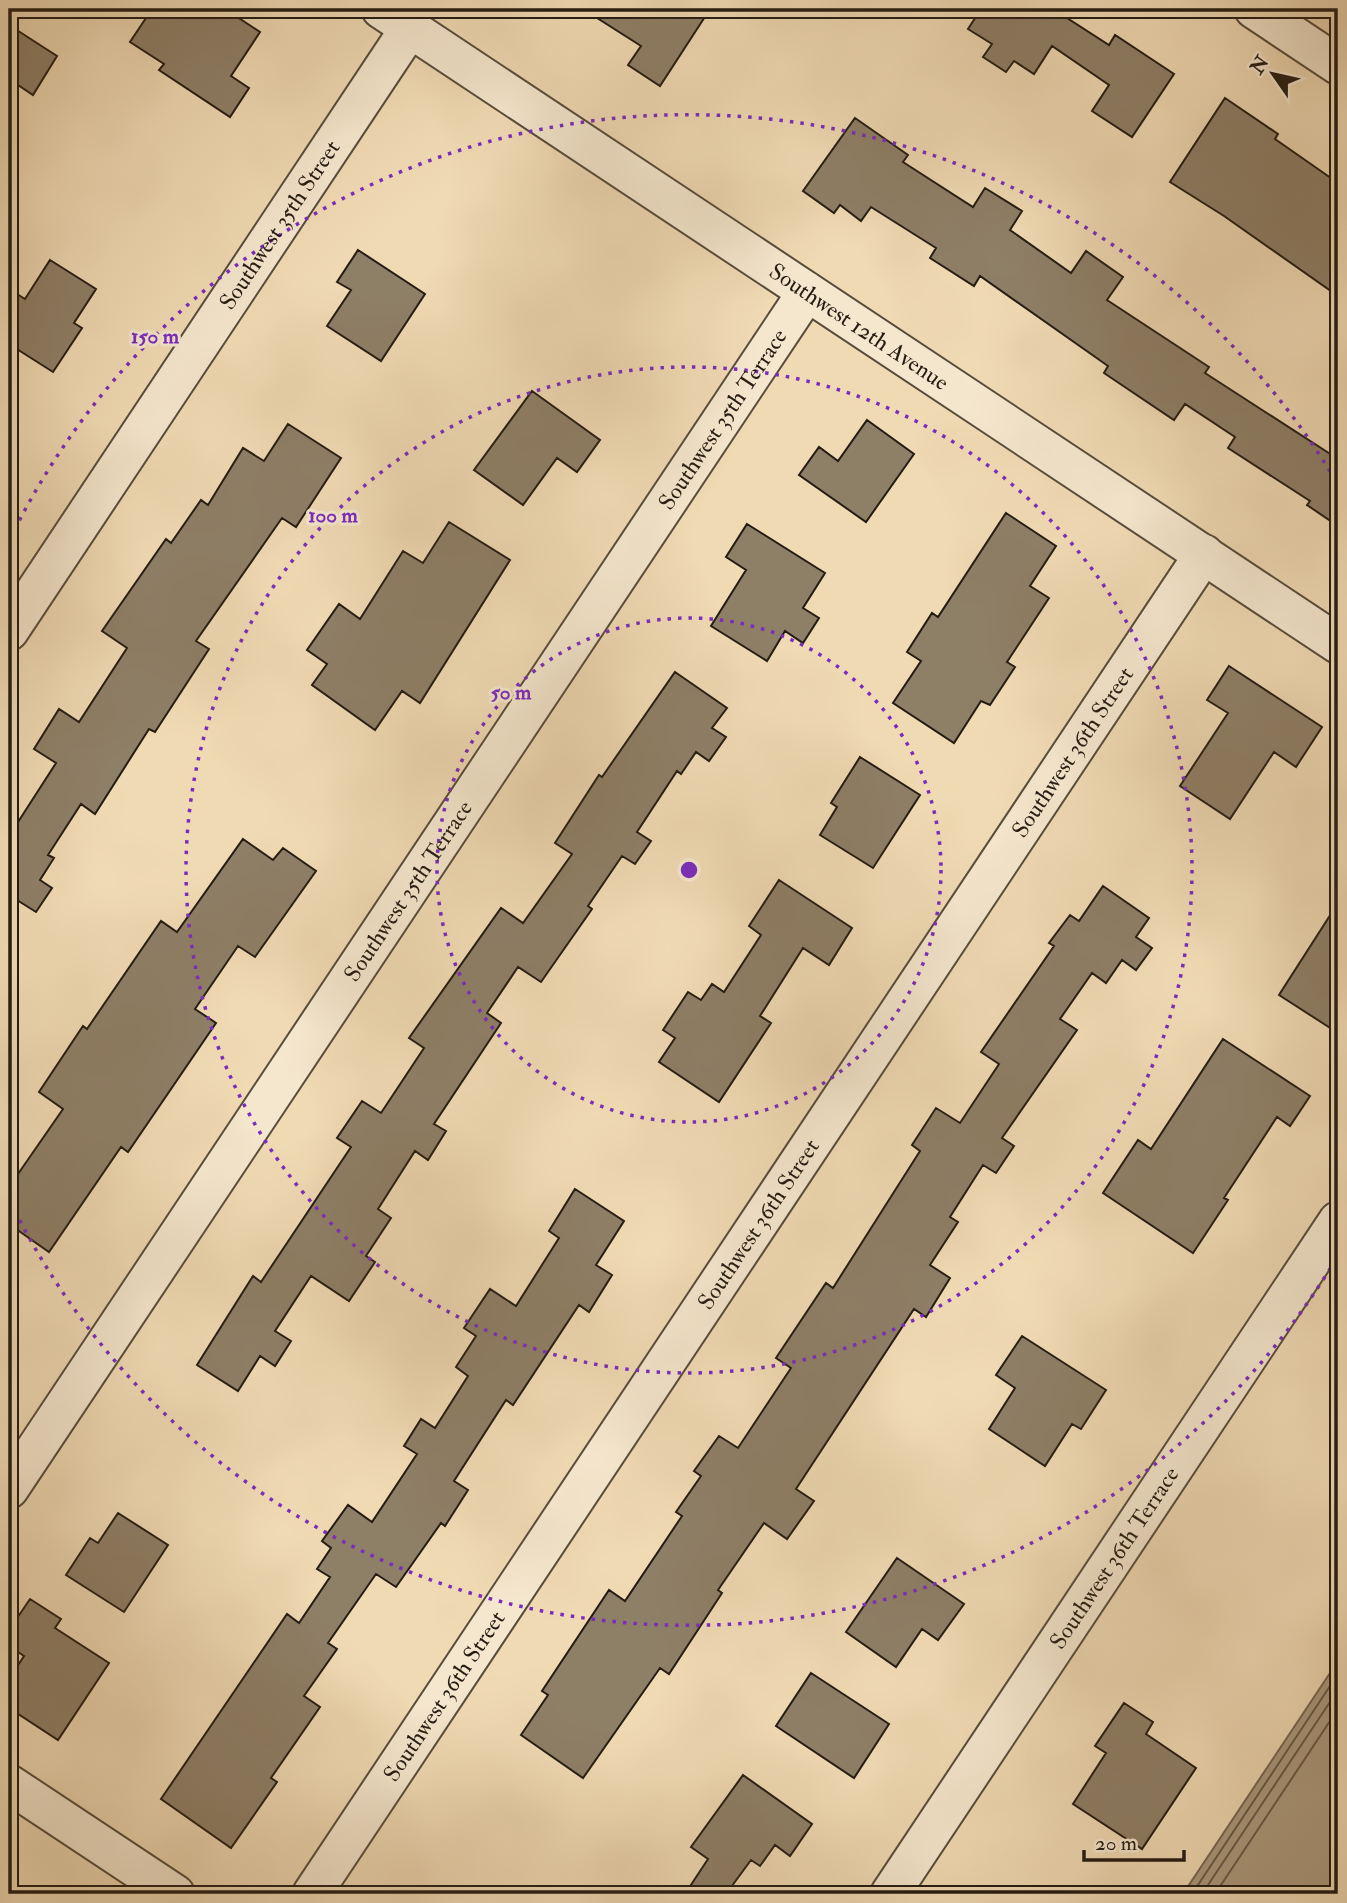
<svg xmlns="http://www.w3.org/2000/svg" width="1347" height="1903" font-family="'IM FELL Double Pica',serif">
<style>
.water{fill:#ab997d;stroke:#756753;stroke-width:2}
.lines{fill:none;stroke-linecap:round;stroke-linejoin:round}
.shore{stroke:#685a48;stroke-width:2}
.building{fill:#8e7f67;stroke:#241c13;stroke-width:2}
.minor-casing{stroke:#574c3b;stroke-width:42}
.minor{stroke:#f5e7ce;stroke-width:38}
.ring{fill:none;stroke:#7b2cbf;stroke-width:3.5;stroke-dasharray:3.5 7}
.labels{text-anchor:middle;stroke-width:6;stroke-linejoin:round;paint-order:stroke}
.street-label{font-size:23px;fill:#241c13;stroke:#f5e7ce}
.centre{fill:#7b2cbf;stroke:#f5e7ce;stroke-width:3.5}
.ring-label{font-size:21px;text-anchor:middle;font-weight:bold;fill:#7b2cbf;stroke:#f5e7ce;stroke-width:6;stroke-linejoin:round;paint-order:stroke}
</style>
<rect width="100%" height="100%" fill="#f0dab4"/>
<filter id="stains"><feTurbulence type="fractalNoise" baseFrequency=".00286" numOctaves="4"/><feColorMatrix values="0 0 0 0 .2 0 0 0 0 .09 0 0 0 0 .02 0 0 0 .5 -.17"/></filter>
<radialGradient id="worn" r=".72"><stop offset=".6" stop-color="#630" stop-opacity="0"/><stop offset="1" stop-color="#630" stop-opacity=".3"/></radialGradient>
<path class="water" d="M1338,1661V1894H1183Z"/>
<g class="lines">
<path class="shore" d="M1192,1894L1338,1674
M1202,1894L1338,1690
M1215,1894L1338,1709"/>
</g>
<path class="building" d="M152,9H225L260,32L231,76L249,88L230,117L159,70L164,64L130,42Z
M583,9H710L660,86L628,65L641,46Z
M981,9H1053L1109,45L1115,35L1174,74L1132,137L1092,111L1109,85L1052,46L1034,74L1014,61L1006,72L983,57L992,44L968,29Z
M9,25L57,56L33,95L9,79Z
M1225,98L1278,134L1275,139L1338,183V296L1224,216L1170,182Z
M855,118L908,155L903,162L973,207L985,188L1022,211L1010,230L1071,273L1086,251L1123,277L1107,300L1209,367L1205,373L1338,459V526L1307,505L1310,501L1228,448L1235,437L1185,404L1174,420L1104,373L1108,366L980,276L974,286L930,258L936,248L871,207L861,221L840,205L834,213L803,191Z
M358,250L425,294L381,361L327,326L351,290L337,282Z
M50,260L96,289L74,323L82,328L53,372L9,344V289L25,299Z
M532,391L600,440L577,472L557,458L523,505L474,470Z
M867,420L914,454L866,522L799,475L819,447L838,461Z
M288,424L341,458L296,527L282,518L196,641L209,649L155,732L149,729L95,814L81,804L48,855L54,858L40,880L52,888L36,912L9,895V836L56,763L34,749L59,709L79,722L127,648L102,631L166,539L171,543L201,500L208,505L243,448L264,461Z
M1006,513L1056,546L1030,586L1049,598L1007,662L1015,667L990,705L981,701L954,743L893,703L921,661L907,652L932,613L938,617Z
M449,522L510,560L420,703L402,691L375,730L312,685L327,664L307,650L339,604L360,619L403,551L423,563Z
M747,524L825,573L803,608L819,618L803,643L785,631L767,661L711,626L746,570L726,557Z
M1229,666L1322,727L1296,767L1274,752L1230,819L1180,786L1228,713L1207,700Z
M675,672L727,708L712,728L726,737L709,761L696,752L681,774L677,771L637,832L651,841L635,864L622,856L588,906L592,909L541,982L518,967L487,1013L501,1023L434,1124L446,1131L428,1160L415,1151L378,1209L391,1218L366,1256L375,1262L349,1301L311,1276L275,1331L291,1341L275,1366L260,1356L238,1391L197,1365L253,1276L261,1282L351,1147L337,1138L362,1101L381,1113L424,1048L409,1038L501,908L523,923L572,854L555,843L599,775L602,777Z
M860,757L920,795L873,868L820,835L837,807L831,803Z
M243,839L273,860L283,848L316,871L255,957L238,946L195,1009L216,1023L128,1152L121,1147L49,1252L9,1224V1187L63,1109L39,1092L83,1026L87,1029L161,921L177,932Z
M779,880L852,928L829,965L803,948L760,1016L771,1023L719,1102L659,1062L675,1038L663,1030L688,992L701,1000L712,984L724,992L761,935L749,926Z
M1103,886L1149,918L1136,937L1152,948L1136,970L1122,960L1106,983L1092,973L1060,1019L1077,1030L1002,1138L1014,1146L996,1173L983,1165L950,1217L958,1222L930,1265L950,1278L926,1317L914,1309L796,1489L814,1501L787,1539L764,1523L718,1590L722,1593L669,1674L660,1668L583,1778L521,1735L548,1695L542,1691L609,1590L625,1601L682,1516L676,1512L701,1476L694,1471L719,1436L738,1448L791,1368L776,1358L826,1283L833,1288L920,1151L912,1145L936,1108L960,1123L999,1064L981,1052L1054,946L1049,943L1070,915L1079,921Z
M1338,903V1033L1279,995Z
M1223,1039L1310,1096L1290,1126L1277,1117L1224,1198L1228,1200L1193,1253L1103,1193L1138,1140L1151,1149Z
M575,1189L624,1221L596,1265L612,1275L589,1312L579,1305L513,1405L506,1400L454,1481L468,1490L445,1526L441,1523L396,1587L376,1574L328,1643L337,1649L304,1696L320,1707L271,1778L277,1782L231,1848L161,1799L287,1614L299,1623L330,1577L317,1569L331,1548L322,1541L348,1505L372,1522L417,1454L404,1446L421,1419L435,1428L468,1376L456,1367L476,1336L464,1328L490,1289L516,1306L559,1238L549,1231Z
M1022,1336L1106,1390L1081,1429L1072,1424L1045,1466L989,1429L1015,1388L996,1375Z
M118,1513L168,1545L124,1612L66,1575L90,1538L98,1543Z
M897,1558L964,1604L938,1640L922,1629L896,1667L846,1632Z
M30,1599L61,1619L55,1628L109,1663L58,1740L9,1708V1679L24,1656L9,1646V1630Z
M811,1673L889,1724L854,1778L776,1726Z
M1124,1703L1153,1722L1146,1734L1196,1768L1142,1849L1073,1804L1106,1753L1095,1746Z
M743,1775L812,1824L790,1856L775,1845L760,1866L751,1860L726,1894H685L708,1859L691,1847Z"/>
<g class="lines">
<g class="minor-casing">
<g id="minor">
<path id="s1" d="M381,9L1338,644"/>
<path d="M1254,9L1338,65"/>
<path id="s2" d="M9,631L410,28"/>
<path id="s3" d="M9,1489L807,292"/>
<path d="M9,1784L175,1894"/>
<path id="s4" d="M312,1894L1204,554"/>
<path id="s5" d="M890,1894L1338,1221"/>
</g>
</g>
<use href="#minor" class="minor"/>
</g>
<g class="ring">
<circle cx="689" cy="870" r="252"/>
<circle cx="689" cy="870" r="503"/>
<path d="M1336 1259A755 755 0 0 1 10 1201M10 539A755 755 0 0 1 1336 481"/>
</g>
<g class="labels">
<g class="street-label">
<text dy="8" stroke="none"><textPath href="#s2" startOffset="488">Southwest 35th Street</textPath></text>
<text dy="8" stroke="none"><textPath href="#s1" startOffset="574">Southwest 12th Avenue</textPath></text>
<text dy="8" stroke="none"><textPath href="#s3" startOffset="1286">Southwest 35th Terrace</textPath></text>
<text dy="8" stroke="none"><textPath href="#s4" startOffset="1372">Southwest 36th Street</textPath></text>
<text dy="8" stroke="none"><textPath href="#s3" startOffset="719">Southwest 35th Terrace</textPath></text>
<text dy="8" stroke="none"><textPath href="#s4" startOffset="805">Southwest 36th Street</textPath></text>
<text dy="8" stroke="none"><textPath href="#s5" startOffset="404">Southwest 36th Terrace</textPath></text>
<text dy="8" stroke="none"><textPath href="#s4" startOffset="238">Southwest 36th Street</textPath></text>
</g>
</g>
<circle cx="689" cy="870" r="10" class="centre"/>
<g class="ring-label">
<text x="155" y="343">150 m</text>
<text x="333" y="522">100 m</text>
<text x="511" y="699">50 m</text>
</g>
<rect width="1347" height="1903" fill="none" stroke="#f0dab4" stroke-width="35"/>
<rect x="10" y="10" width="1326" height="1882" fill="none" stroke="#241c13" stroke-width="3.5"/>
<rect x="18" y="18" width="1312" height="1868" fill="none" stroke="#241c13" stroke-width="2"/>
<g transform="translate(1273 74) rotate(304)" stroke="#f5e7ce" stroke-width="5" paint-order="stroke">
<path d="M0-5L12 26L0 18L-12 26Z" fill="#241c13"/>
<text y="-10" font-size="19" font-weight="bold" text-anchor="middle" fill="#241c13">N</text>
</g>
<path d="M1084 1850v10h100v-10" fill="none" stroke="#241c13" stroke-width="3.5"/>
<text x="1095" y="1850" font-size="21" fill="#241c13" stroke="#f5e7ce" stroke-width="5" paint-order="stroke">20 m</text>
<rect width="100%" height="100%" filter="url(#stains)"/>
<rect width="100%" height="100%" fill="url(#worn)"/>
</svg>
